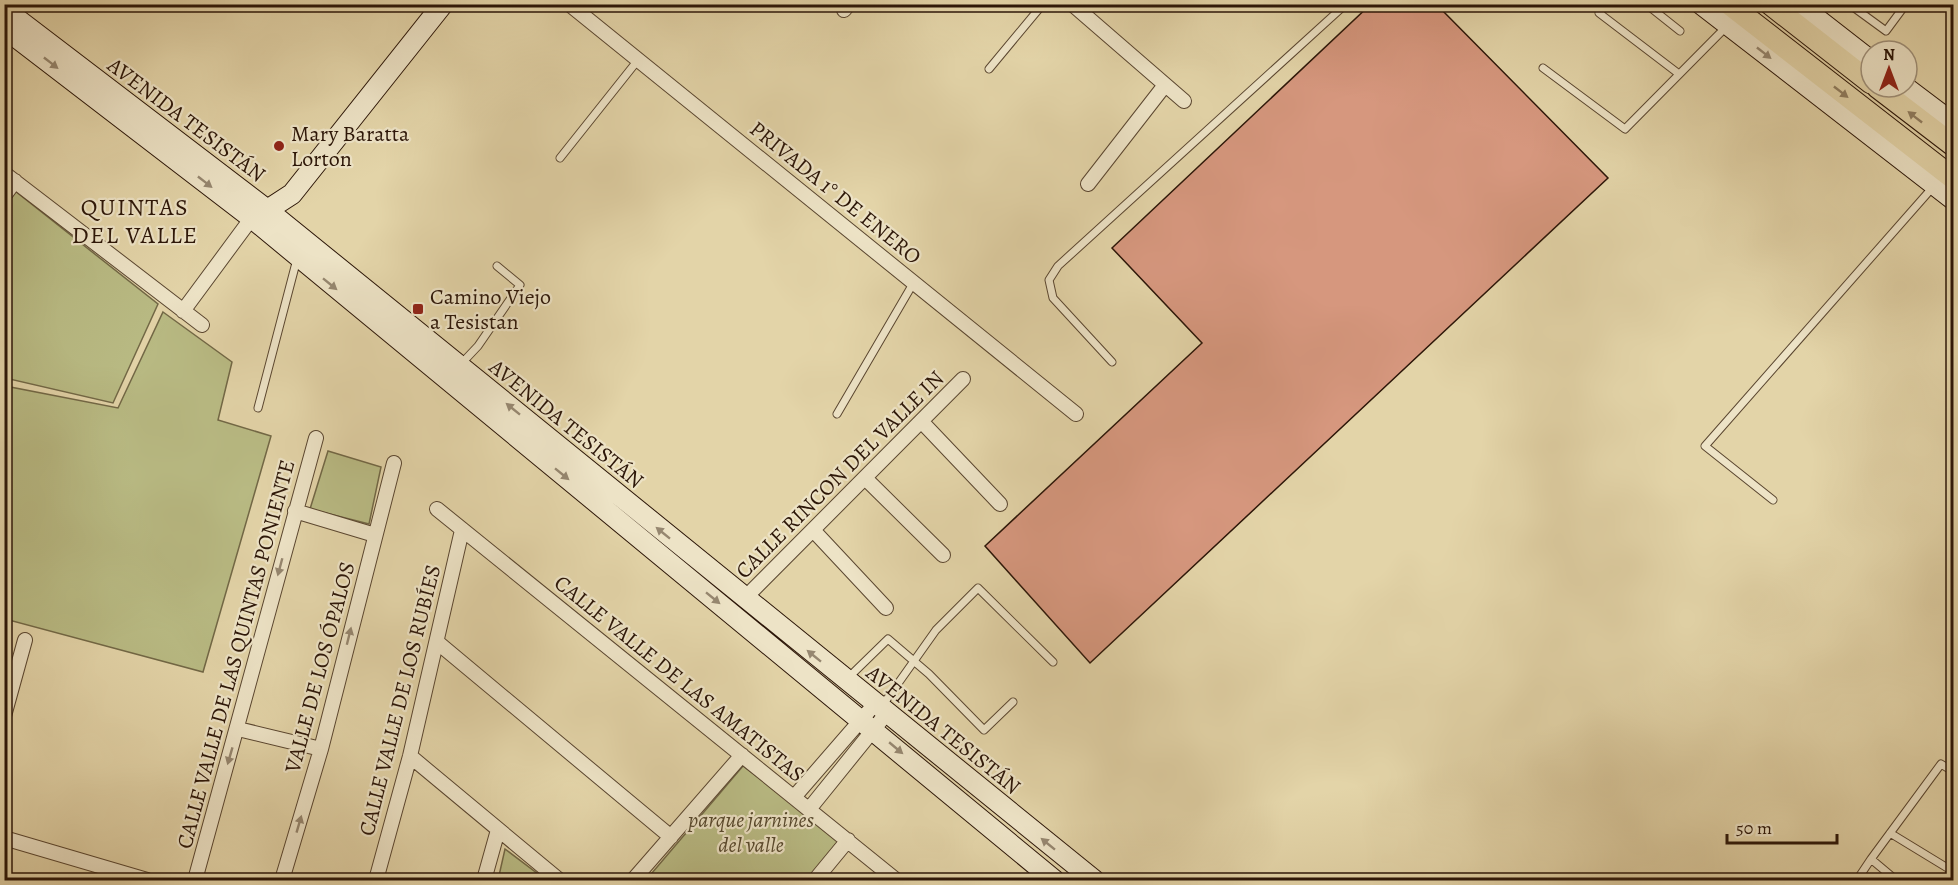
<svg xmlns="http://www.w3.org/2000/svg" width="1958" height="885" font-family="Alegreya,serif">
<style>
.green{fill:#b9bb84;stroke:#726846;stroke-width:1.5}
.building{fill:#d6977e;stroke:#2c1608;stroke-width:1.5}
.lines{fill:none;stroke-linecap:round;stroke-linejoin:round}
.lane-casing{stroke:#5a4630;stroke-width:9}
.street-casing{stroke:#5a4630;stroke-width:16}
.secondary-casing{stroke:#2c1608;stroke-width:22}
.primary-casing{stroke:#2c1608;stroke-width:23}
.lane{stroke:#ede3c6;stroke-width:7}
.street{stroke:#ede3c6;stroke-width:14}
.secondary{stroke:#ede3c6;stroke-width:20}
.primary{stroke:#e3d4a8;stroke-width:21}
.oneway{fill:#968770}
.oneway2{fill:#917e60}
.poi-dot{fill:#8f2418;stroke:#ede3c6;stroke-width:2}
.labels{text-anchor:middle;stroke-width:4.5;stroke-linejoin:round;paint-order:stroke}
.street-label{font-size:22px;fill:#2c1608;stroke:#ede3c6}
.poi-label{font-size:22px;fill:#2c1608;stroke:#ede3c6;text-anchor:start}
.park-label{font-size:22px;font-style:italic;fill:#56482d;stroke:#ede3c6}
.neighbourhood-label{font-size:24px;letter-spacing:1.5px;fill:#2c1608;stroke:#ede3c6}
</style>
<rect width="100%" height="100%" fill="#e3d4a8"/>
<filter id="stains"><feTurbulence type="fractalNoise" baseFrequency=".00333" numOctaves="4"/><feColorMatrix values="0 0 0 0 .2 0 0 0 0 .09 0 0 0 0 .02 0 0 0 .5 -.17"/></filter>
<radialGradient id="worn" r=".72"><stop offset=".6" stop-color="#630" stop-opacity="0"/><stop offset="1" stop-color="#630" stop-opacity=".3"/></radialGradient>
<path class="green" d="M15,191L158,304L113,403L5,378V206Z
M163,312L232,362L218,420L271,436L203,672L5,619V386L118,408Z
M328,451L381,467L369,524L310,509Z
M743,766L842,841L810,880H646Z
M505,849L546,880H498Z"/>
<path class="building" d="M1371,4H1436L1608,178L1090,663L985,546L1202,343L1112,248Z"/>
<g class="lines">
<g class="lane-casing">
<path id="lane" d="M1607,4L1599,13L1679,74
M1646,4L1680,31
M1849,4L1886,31L1906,4
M1543,68L1625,129L1726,27
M989,69L1043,4
M560,158L638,60
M1112,362L1053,298L1049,280L1058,266L1346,4
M461,364L478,346L520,285L497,266
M258,408L297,259
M837,414L914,282
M1773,500L1705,446L1933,187
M849,677L888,639L929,674L984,730L1013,702
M878,703L887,699L936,630L978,588L1053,662
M1890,833L1954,872
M1871,859L1941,764L1954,772
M1857,880L1871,859L1896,880"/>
</g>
<g class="street-casing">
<path id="street" d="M569,4L1076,414
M1072,4L1184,101
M844,10L849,4
M4,173L202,325
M1088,184L1165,85
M4,196L15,181
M183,311L248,223L253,219
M921,421L1000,504
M865,478L943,555
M437,509L896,880
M295,511L375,535
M813,530L886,608
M744,599L963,379
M437,642L671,837
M4,716L25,640
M238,729L321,749
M410,756L559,880
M795,796L874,705
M810,808L886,714
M4,838L147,880
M195,880L316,438
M282,880L321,749L394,463
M376,880L410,756L462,530
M484,880L498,830
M633,880L742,755
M815,880L848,840"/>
</g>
<g class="secondary-casing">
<path id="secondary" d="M1701,4L1954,200
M1798,4L1871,61
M4,9L266,209L1094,880
M4,28L253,219L1054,880
M1905,87L1954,124
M258,216L292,194L443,4"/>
</g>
<g class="primary-casing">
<path id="primary" d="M1729,4L1954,179
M1770,4L1871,83
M1877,87L1954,146"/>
</g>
<use href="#lane" class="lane"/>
<use href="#street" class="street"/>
<use href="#secondary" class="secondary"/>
<use href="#primary" class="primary"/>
</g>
<defs><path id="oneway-solid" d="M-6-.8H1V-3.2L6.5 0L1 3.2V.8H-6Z" transform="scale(1.5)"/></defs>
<g class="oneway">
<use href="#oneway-solid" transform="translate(1764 53) rotate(38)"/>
<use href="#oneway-solid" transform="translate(51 63) rotate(38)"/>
<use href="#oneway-solid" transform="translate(205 182) rotate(38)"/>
<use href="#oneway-solid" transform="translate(330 284) rotate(39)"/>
<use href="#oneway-solid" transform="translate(513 409) rotate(-141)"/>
<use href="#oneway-solid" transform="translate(562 474) rotate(39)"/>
<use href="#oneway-solid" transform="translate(663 533) rotate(-141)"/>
<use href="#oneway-solid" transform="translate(280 567) rotate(105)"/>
<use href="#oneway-solid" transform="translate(713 598) rotate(39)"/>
<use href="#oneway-solid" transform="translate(349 636) rotate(-76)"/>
<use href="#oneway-solid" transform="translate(814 656) rotate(-141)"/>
<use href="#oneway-solid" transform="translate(896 748) rotate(40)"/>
<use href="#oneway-solid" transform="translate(230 756) rotate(106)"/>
<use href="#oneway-solid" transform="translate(299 824) rotate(-74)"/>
<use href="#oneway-solid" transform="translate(1048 844) rotate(-141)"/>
</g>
<g class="oneway2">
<use href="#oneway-solid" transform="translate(1841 92) rotate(38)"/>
<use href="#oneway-solid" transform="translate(1915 117) rotate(-142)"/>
</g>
<g class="poi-dot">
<circle cx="279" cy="146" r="6"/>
<rect x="412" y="303" width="12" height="12" rx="3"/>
</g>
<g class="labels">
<g class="street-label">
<text transform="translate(187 119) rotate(37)" y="8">AVENIDA TESISTÁN</text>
<text transform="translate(836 192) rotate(39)" y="8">PRIVADA 1° DE ENERO</text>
<text transform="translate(567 423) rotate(39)" y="8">AVENIDA TESISTÁN</text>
<text transform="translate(839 474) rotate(-45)" y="8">CALLE RINCON DEL VALLE IN</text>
<text transform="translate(235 654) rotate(-75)" y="8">CALLE VALLE DE LAS QUINTAS PONIENTE</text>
<text transform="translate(319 667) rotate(-75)" y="8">VALLE DE LOS ÓPALOS</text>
<text transform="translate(680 678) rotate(39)" y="8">CALLE VALLE DE LAS AMATISTAS</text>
<text transform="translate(399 700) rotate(-76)" y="8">CALLE VALLE DE LOS RUBÍES</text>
<text transform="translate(944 729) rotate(39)" y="8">AVENIDA TESISTÁN</text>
</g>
<g class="poi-label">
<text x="291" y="141">Mary Baratta<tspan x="291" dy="25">Lorton</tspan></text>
<text x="430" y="304">Camino Viejo<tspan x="430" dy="25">a Tesistan</tspan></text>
</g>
<g class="park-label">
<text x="751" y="827">parque jarnines<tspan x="751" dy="25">del valle</tspan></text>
</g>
<g class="neighbourhood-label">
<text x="135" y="215">QUINTAS<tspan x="135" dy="28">DEL VALLE</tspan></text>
</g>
</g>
<rect width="1958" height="885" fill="none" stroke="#e3d4a8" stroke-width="24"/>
<rect x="6" y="6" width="1946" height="873" fill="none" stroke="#2c1608" stroke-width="3"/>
<rect x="12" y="12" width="1934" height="861" fill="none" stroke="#2c1608" stroke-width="1.5"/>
<g transform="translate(1889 69)"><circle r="28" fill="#ede3c6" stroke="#a0917a" stroke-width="1.5"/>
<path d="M0-4.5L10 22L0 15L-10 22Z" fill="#8f2418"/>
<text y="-9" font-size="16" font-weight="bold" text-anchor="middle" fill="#2c1608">N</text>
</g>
<path d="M1727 834v9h110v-9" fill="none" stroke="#2c1608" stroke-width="3"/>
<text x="1736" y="834" font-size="18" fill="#2c1608" stroke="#ede3c6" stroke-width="4.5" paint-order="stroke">50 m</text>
<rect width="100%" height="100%" filter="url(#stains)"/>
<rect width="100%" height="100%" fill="url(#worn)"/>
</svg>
